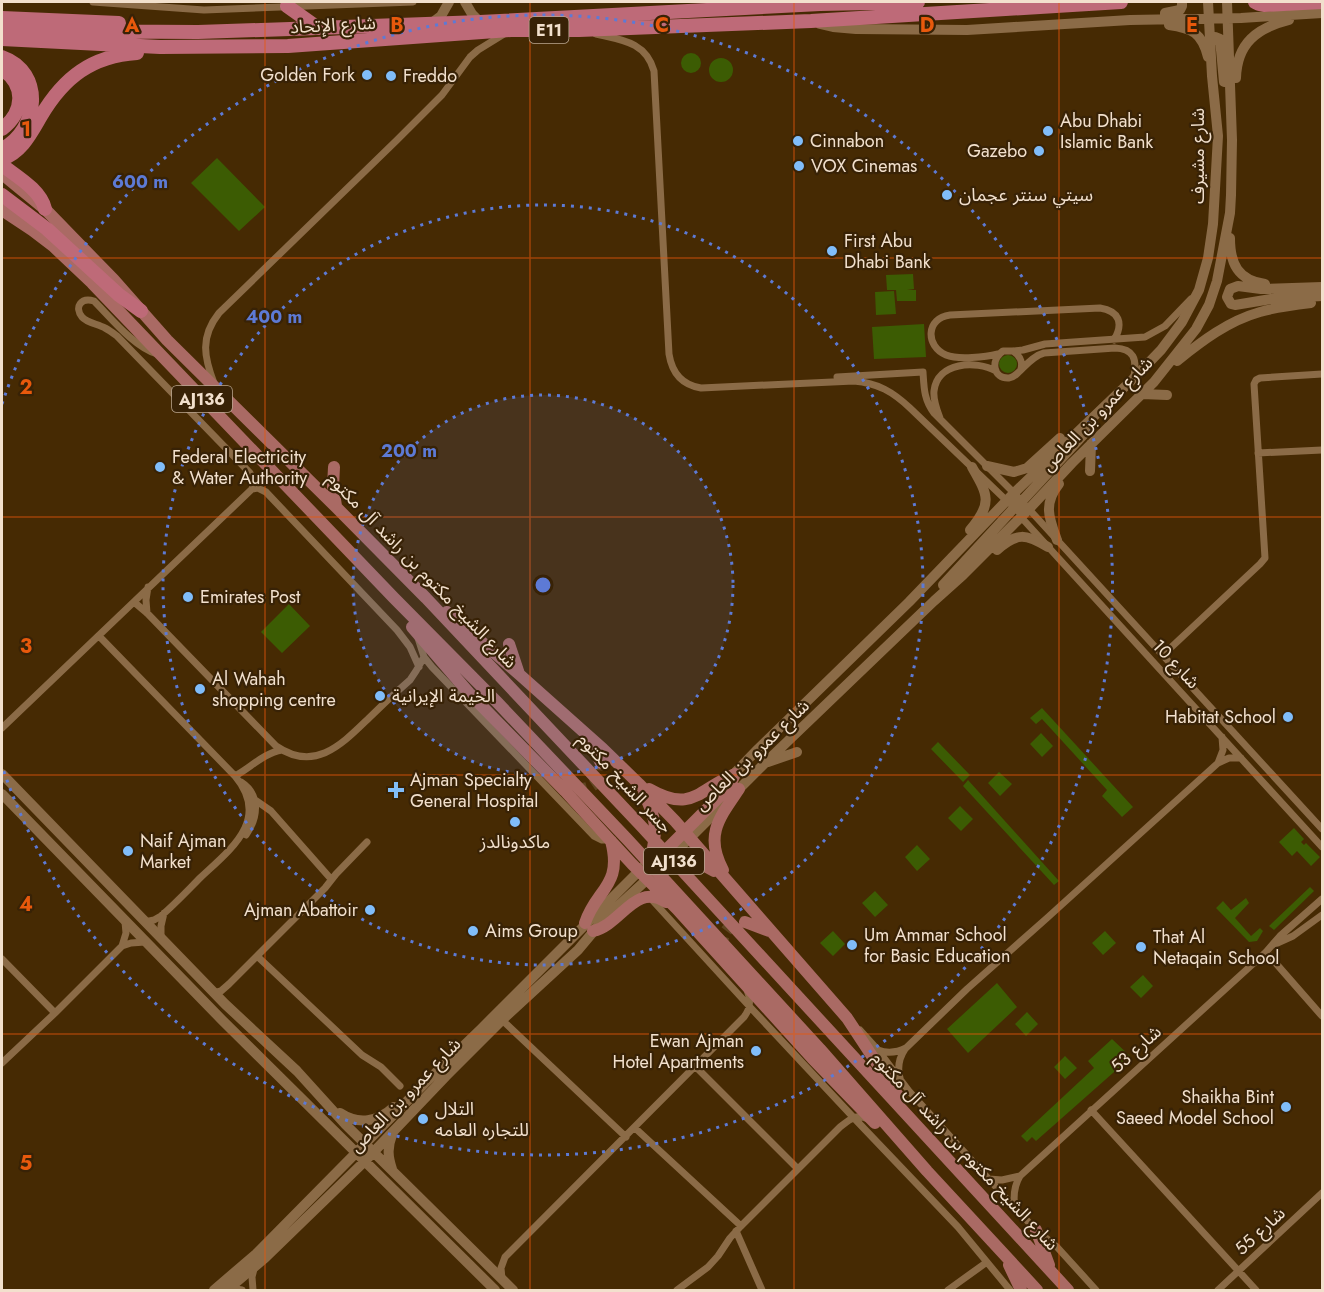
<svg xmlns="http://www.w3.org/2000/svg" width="1324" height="1292" font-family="Jost,'Noto Sans Arabic',sans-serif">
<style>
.green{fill:#3c5c03}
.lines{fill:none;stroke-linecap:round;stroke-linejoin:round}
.primary-tunnel{stroke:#604521;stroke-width:12;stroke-dasharray:12 6;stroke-linecap:butt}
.street{stroke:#8b6b47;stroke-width:7}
.secondary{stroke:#8b6b47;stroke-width:10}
.primary{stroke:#aa6a64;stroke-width:12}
.highway{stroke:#be6a78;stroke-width:14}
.grid{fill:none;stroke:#e8590c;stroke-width:1.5;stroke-opacity:0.55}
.ring{fill:none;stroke:#5d7ad5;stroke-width:3;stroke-dasharray:3 6}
.poi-dot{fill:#80bdfa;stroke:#382206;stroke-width:2}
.labels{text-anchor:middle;stroke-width:4.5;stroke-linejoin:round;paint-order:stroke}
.shield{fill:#382206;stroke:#baa791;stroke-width:1.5}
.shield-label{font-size:16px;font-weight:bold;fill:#f2e0cd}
.street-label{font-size:18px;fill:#f2e0cd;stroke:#382206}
.poi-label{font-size:18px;fill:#f2e0cd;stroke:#382206;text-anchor:start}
.grid-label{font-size:20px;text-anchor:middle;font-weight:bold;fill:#e8590c;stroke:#382206;stroke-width:4.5;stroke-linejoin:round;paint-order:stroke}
.centre{fill:#5d7ad5;stroke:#382206;stroke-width:3}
.ring-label{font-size:18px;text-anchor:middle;font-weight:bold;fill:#5d7ad5;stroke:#382206;stroke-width:4.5;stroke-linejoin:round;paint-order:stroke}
</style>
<rect width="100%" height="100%" fill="#462a03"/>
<path class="green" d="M681 63a10 10 0 1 1 20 0a10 10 0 1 1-20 0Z
M709 70a12 12 0 1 1 24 0a12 12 0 1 1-24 0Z
M217,158L265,207L239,231L191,183Z
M913,274L914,289L907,290H916V301H897L896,290H887L886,275Z
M894,291L896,314L876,315L875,292Z
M924,324L926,357L874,359L872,327Z
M999 364a9 9 0 1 1 18 0a9 9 0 1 1-18 0Z
M289,604L310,626L282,653L261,632Z
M1042,708L1133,807L1122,817L1102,796L1107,790L1042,719L1036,724L1030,718Z
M1041,733L1053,746L1042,757L1030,744Z
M938,742L970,775L963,782L931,749Z
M999,772L1012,784L1000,796L988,783Z
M968,780L1059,881L1054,885L963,786Z
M960,806L973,819L961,831L948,818Z
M1294,828L1304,839L1301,842L1304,845L1306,843L1320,857L1311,866L1297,851L1292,856L1279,842Z
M917,845L930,859L917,871L905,857Z
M1310,887L1314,891L1274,930L1269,926Z
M875,891L888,905L875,917L862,903Z
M1246,898L1249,903L1235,918L1251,936L1260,928L1263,931L1257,941L1249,942L1216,908L1223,901L1231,910Z
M833,931L845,944L833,956L820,943Z
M1105,931L1116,943L1103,955L1092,943Z
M1143,975L1153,986L1141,998L1130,987Z
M997,983L1017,1007L968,1053L947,1029Z
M1027,1012L1038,1024L1026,1036L1015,1024Z
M1112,1039L1131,1057L1036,1141L1032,1137L1027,1142L1021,1136L1094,1068L1088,1061Z
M1065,1056L1077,1068L1065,1079L1054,1067Z"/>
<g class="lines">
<path class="primary-tunnel" d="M575,788C592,792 603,780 601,763
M722,948C721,933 729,923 745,922"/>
<path class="street" d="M93,2L204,10L413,2
M596,34C622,40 646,42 654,71L669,354C672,373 682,385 701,388L854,381C878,383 893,392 910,408L1009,503
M1014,351L1023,350L1045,344L1145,337L1165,326L1191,299
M998,354C986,357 958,360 946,355C925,346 926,318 950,315L1100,308C1119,311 1124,323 1114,340
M1021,369C1023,361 1020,356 1013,351H1003C990,360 993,379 1009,378C1019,377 1028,357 1044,353L1115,348C1134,349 1137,359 1134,376
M837,377L923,372C924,388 924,400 934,413L1017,496
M214,383C204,357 200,337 219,313L397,140L442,95L470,57L478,50L504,34
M940,418C937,410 933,400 934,391C937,362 976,360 996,371
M1258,453L1322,450
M252,489L258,488L266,492L397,630L410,647L419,667
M1026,506L1322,829
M1020,516L1322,847
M134,602L147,613L276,746C315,773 342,744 369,718C382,705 396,692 410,680L416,671L424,657
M147,613L146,600L148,587
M99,636L235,776C271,819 231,849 201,877C188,890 175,904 161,916L154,920L145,922
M418,638L424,657L432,667L594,836L602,840H609
M1163,655L1260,564L1265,558L1254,384L1256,380L1260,378L1322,374
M2,728L252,489C254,483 253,478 250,473L117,336C113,333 109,330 105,328C98,324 87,323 82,317C74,307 81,297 94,301C112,319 133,346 157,354
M1218,763L1223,750L1222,737
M235,776C250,768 264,753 282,750
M241,782C261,795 258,818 246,835
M255,800L271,811L331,879
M653,901L750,1007L853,1117L958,1227L1010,1290
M161,937V926L164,913
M1273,945L1293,936L1322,915
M122,946L131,943L145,942
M1266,952L1322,1016
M257,956L362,1055L381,1067L400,1086
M2,959L55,1013
M213,993L221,991L229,984L325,888L336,874L367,842
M502,1020L626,1137
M860,1030L878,1050L909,1091L1015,1208L1036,1230L1057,1247L1096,1290
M878,1050C888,1054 896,1053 906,1048L967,989L1047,918L1218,763L1229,758H1241
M2,1063L55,1013L122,946L126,933L125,922
M696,1067L798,1169
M900,1078C897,1067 899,1058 905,1049
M1091,1110L1256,1290
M635,1128L741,1226
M989,1179L1002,1180L1020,1176
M1015,1208C1013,1196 1014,1186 1020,1176L1266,952L1280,936L1322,899
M736,1231L762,1290
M502,1279L501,1268L505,1257L744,1017C751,1008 751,1000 747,990
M227,1290L236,1289L242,1290
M253,1290L252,1277L254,1269
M677,1290L708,1267L718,1256L730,1238L741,1226L840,1127C849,1120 856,1113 868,1119
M948,1290L987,1262
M1218,1290L1322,1193"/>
<path class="secondary" d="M465,2L472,14L480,22
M1165,13L1180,10L1182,6V2
M433,22L441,16L449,2
M820,24L833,27L856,29L967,30L1130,20L1241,18L1322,13
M1169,25C1192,28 1202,33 1208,57
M1210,43L1215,37L1220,39L1224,82
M1236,78C1237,43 1257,28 1289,20
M1230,238C1230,264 1238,280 1265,284
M1322,287L1261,289L1238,286L1230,289L1227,297L1231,304L1235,305L1271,299L1322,296
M1177,361C1202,341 1228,321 1260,312C1277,307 1294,305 1311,303
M1142,394L1167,395
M987,466L1014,472L1027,468L1060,438
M1090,471L1091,444
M1020,511L1022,501L1086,432
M970,530C993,503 988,495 972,467
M1057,540C1049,518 1043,504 1059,484
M997,550C1017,532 1026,534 1048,547
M943,585L1014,508L1017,501L1014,493
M768,762L797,752
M2,774L225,1004L297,1071L345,1124L513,1290
M729,779L758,749L909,602L1014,493L1134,378L1161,350L1182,322L1199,290L1208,258L1213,224L1218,136L1212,76L1208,2
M2,794L222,1020L495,1290
M666,861L695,833L765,763L934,601L963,575L1029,509L1072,463L1154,382L1196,329L1209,305L1217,281L1230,213L1231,195L1232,140L1227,2
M340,1113C358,1125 378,1122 394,1107
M392,1135C387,1148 388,1157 392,1169
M214,1290L256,1254L425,1083L481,1029L645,865
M227,1290L265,1258L365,1161L446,1076L502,1020L578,950L604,919L653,874"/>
<path class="primary" d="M2,174L45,209L114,280L167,340L336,507L426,598L642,827L1068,1290
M2,210L32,230L53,246L92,283L394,598L497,702L627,839L820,1049L927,1171L1037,1290
M334,467L333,487L336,506
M447,612L520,675L603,749L639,784L675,821L847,1018L901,1100
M412,627L469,693L565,791L632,864L677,909L812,1058L875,1123
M509,644L519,674
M589,740L601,763
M649,789C693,814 698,789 735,774
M644,794C661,828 655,834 649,869
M668,858C685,857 700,862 714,871
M723,870C704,835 720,817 739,789
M663,881L662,865L667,849L726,790L731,783L735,774
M745,922L769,931
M585,923C596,889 623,886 611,841
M593,931C621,925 635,882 666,902
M1036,1230L1049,1265
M1009,1265L1021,1290"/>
<path class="highway" d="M1255,2L1259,4L1264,5L1322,2
M287,6L318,28
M2,18L119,23
M2,30L29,31L198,32L290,29L480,22L820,4L918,2
M2,39L160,47L288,46L511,30H579L811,21L1121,2
M2,57C45,72 39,130 2,149
M2,69C26,85 24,112 2,129
M2,159C22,152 31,133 41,116C64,77 92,56 137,53
M2,165C16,176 41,190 45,209
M2,195L47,229L119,295L141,311"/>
</g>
<path class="grid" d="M265,2V1290M530,2V1290M794,2V1290M1059,2V1290M2,258H1322M2,517H1322M2,775H1322M2,1034H1322"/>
<circle cx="543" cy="585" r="190" fill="#5d7ad5" fill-opacity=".12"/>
<g class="ring">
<circle cx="543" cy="585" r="190"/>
<circle cx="543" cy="585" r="380"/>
<path d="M2 404A570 570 0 1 1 2 766"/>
</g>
<g class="poi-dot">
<circle cx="367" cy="75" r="6"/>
<circle cx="391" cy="76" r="6"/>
<circle cx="1048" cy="131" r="6"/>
<circle cx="798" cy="141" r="6"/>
<circle cx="1039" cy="151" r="6"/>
<circle cx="799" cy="166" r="6"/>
<circle cx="947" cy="195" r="6"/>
<circle cx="832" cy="251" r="6"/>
<circle cx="160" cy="467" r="6"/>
<circle cx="188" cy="597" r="6"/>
<circle cx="200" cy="689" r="6"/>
<circle cx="380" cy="696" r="6"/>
<circle cx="1288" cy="717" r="6"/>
<path d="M393 781h6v6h6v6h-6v6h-6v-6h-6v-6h6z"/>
<circle cx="515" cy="822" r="6"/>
<circle cx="128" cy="851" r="6"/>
<circle cx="370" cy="910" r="6"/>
<circle cx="473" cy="931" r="6"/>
<circle cx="852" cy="945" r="6"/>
<circle cx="1141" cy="947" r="6"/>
<circle cx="756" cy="1051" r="6"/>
<circle cx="1286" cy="1107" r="6"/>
<circle cx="423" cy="1119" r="6"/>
</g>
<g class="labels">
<g class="shield">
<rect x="529.5" y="17" width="39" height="26" rx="4.5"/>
<rect x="172" y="386" width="60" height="26" rx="4.5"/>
<rect x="644" y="848" width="60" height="26" rx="4.5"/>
</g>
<g class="shield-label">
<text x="549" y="36">E11</text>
<text x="202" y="405">AJ136</text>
<text x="674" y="867">AJ136</text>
</g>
<g class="street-label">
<text transform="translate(333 25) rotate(-3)" y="6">شارع الإتحاد</text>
<text transform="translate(1198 156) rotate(-90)" y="6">شارع مشيرف</text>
<text transform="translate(1097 414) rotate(-46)" y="6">شارع عمرو بن العاص</text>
<text transform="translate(422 570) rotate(46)" y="6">شارع الشيخ مكتوم بن راشد آل مكتوم</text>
<text transform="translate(1176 664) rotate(47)" y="6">شارع 10</text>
<text transform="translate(752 755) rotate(-44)" y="6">شارع عمرو بن العاص</text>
<text transform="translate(625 783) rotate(47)" y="6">جسر الشيخ مكتوم</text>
<text transform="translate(1136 1049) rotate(-42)" y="6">شارع 53</text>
<text transform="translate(405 1095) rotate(-46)" y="6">شارع عمرو بن العاص</text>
<text transform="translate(965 1151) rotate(47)" y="6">شارع الشيخ مكتوم بن راشد آل مكتوم</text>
<text transform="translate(1260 1231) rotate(-43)" y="6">شارع 55</text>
</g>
<g class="poi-label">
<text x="355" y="81" text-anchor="end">Golden Fork</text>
<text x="403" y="82">Freddo</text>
<text x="1060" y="127">Abu Dhabi<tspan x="1060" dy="21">Islamic Bank</tspan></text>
<text x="810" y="147">Cinnabon</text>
<text x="1027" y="157" text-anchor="end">Gazebo</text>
<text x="811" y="172">VOX Cinemas</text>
<text x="959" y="201">سيتي سنتر عجمان</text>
<text x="844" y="247">First Abu<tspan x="844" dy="21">Dhabi Bank</tspan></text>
<text x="172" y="463">Federal Electricity<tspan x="172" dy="21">&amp; Water Authority</tspan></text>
<text x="200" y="603">Emirates Post</text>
<text x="212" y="685">Al Wahah<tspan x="212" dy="21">shopping centre</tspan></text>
<text x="392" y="702">الخيمة الإيرانية</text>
<text x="1276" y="723" text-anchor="end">Habitat School</text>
<text x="410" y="786">Ajman Specialty<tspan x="410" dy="21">General Hospital</tspan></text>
<text x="140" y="847">Naif Ajman<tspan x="140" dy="21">Market</tspan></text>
<text x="515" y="848" text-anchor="middle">ماكدونالدز</text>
<text x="358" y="916" text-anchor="end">Ajman Abattoir</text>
<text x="485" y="937">Aims Group</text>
<text x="864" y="941">Um Ammar School<tspan x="864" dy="21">for Basic Education</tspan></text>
<text x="1153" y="943">That Al<tspan x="1153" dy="21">Netaqain School</tspan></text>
<text x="744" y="1047" text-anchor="end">Ewan Ajman<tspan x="744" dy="21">Hotel Apartments</tspan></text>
<text x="1274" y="1103" text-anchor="end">Shaikha Bint<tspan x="1274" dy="21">Saeed Model School</tspan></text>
<text x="435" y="1115">التلال<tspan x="435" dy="21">للتجاره العامه</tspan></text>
</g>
</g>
<g class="grid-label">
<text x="132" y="32">A</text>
<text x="397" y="32">B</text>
<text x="662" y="32">C</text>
<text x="927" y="32">D</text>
<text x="1192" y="32">E</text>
<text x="26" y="136">1</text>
<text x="26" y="394">2</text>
<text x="26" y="653">3</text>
<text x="26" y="911">4</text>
<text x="26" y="1170">5</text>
</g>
<circle cx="543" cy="585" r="9" class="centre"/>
<g class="ring-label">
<text x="140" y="188">600 m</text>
<text x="274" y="323">400 m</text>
<text x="409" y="457">200 m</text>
</g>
<rect width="1324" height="1292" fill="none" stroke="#f2e0cd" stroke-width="6"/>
</svg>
